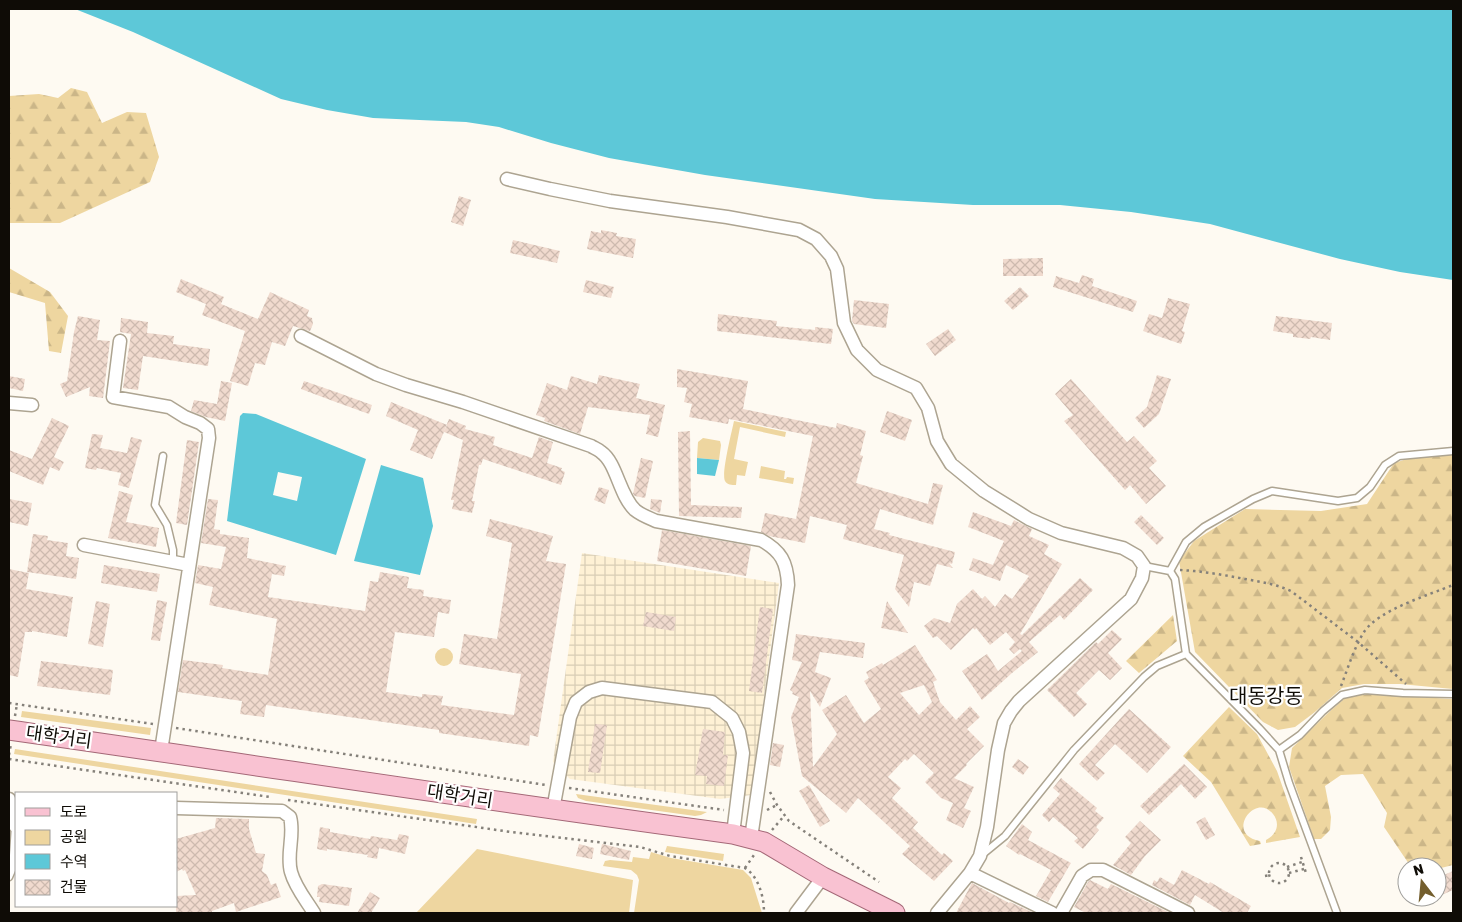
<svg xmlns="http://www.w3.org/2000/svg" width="1462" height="922" font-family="Rubik,'Noto Sans KR',sans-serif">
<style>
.industrial{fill:url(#industrial-grid)}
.green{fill:#eed6a0}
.forest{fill:url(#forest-firs)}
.water{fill:#5dc8d8;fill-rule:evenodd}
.building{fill:url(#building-cross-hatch);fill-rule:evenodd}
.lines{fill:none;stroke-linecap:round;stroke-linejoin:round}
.service-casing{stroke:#ada491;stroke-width:9}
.minor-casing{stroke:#ada491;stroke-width:15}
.primary-casing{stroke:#a46877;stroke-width:21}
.path{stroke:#85817a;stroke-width:2.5;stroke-dasharray:2.5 4;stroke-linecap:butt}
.service{stroke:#fff;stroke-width:6}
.minor{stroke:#fff;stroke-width:12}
.primary{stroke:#f9c2d2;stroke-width:19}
.labels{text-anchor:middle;stroke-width:4.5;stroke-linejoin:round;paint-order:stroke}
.street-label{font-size:18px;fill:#0f0c06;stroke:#fff}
.quarter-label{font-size:20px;fill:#0f0c06;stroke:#fff}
</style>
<defs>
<pattern id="industrial-grid" width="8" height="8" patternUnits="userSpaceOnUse" patternTransform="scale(1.25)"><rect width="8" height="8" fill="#fef1d5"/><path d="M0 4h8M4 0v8" fill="none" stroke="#d8cdb5"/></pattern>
<pattern id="forest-firs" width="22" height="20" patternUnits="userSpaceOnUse" patternTransform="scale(1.25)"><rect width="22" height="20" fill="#eed6a0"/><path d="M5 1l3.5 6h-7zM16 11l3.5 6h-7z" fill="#cbb688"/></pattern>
<pattern id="building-cross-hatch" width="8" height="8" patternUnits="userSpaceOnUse" patternTransform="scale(1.25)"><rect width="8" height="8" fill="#f0dace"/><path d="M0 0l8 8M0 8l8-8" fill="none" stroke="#cdbaaf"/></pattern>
</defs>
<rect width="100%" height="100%" fill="#fefaf2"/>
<path class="industrial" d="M582,553L779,583L751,795L720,799L570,779L553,762Z"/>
<path class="green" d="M734,421L786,432L785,437L740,427L734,459L748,462L745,476L737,475L736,485C732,485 727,485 725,481C721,474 732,431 734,421Z
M703,438L720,441L721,445L719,460L697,458L698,442Z
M761,466L785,471L784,479H786L787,477L794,478L793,484L759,478Z
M435 657a9 9 0 1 1 18 0a9 9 0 1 1-18 0Z
M22,711L151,728L150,735L21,717Z
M15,749L477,819L476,824L14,754Z
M576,794L707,812L701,815L695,816L586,801L578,798Z
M667,846L724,854L723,861L665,852Z
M477,849L633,880L629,913H416Z
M651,852L671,858L743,870L751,878L762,913H634L639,880L637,875L631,870L603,866L605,861L610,860L632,862L633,857L649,859Z"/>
<path class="forest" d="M71,88L87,92L102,123L127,112L146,113L159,157L150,182L60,223H9V96L39,94L58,98Z
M9,268L50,292L68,316L61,353L49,351L45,303L9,292Z
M1453,454V689L1400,684H1364L1342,688L1315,712L1295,727L1278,730L1263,722L1195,652L1179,561L1194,541L1245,509L1321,511L1367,504L1394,463L1417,456Z
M1173,615L1177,641L1139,673L1126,661Z
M1367,694L1453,699V865L1437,869V867H1411L1384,827L1387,813L1363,774L1341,775L1325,786L1331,817L1330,830L1321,839H1314L1289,767L1292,748L1328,713L1345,698Z
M1229,707L1257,734L1277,771L1300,837L1266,843V840C1276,835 1281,824 1273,814C1255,791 1224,835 1260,841L1261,844L1250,846L1211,782L1183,756Z"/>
<path class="water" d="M75,9H1453V280L1400,272L1340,259L1210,224L1131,212L1060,205H973L875,199L705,175L609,158L551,143L499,127L466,122L373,118L327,110L281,99L133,32Z
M243,413L256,414L366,459L336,555L227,521L240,416ZM278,472L302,477L297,501L273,495Z
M697,458L719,460L715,476L697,474Z
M381,465L423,478L433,526L420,575L354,561Z"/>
<path class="building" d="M459,196L471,200L463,226L451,222Z
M601,230L617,233L616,236L636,239L633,258L587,249L591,231L601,233Z
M513,240L560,251L557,263L510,253Z
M1043,258V276H1003V259Z
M1082,275L1094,279L1092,286L1137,301L1133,312L1053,287L1056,276L1079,283Z
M181,279L224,297L221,304L258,319L270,292L309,310L307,316L312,318L313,324L310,331L293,326L285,346L272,342L265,365L255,363L248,386L230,381L245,331L202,315L206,304L176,292Z
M586,280L614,287L611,298L583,292Z
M1020,287L1029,296L1013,310L1004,301Z
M1168,298L1190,304L1182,331L1185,332L1181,344L1143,331L1149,314L1162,318Z
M854,300L889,304L886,328L854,324L852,321Z
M718,314L777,321L776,326L815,330V327L833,329L831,344L717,331Z
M78,316L100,320L97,340L110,341L103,398L89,396L90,387L66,397L60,384L67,381L74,332Z
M1276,316L1332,323L1330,340L1311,337L1310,339L1293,337V334L1273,331Z
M121,318L148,322L147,333L174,336L173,344L210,349L208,366L143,356L138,390L123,388L131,334L120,332Z
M948,329L956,340L935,356L926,344Z
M677,369L748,381L743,409L836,428L837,423L866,431L860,455L863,456L856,483L928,504L933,483L943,485L933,525L880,509L874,529L890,533L889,535L955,552L952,564L949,563L953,568L937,564L930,586L914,582L909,607L895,589L904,555L843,539L847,525L810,516L805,543L769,536L761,532L765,513L796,519L813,436L729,419L728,424L689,417L692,404L684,402L687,388L677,387Z
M599,375L640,384L636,398L665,405L658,437L646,434L650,415L588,407L580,434L544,421L545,418L536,415L547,383L567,390L571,376L597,384Z
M1157,375L1171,379L1159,414L1144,428L1135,418L1147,407Z
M9,376L25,379L23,391L9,388Z
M1071,379L1127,442L1134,436L1157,461L1149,468L1166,486L1146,504L1130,485L1125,490L1064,421L1073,415L1055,394Z
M221,381L232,383L225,421L206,417L191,411L194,400L217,404Z
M304,381L336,392L333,401L301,389Z
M336,392L372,405L369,414L333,401Z
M391,402L447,425L444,431L449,419L466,426L465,429L495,437L493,445L532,458L539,437L553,442L547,463L562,468L561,470L565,472L561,485L483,459L481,465H479L472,501H475L472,513L452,509L454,500H451L463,440L444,432L432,459L410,450L418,430L386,416Z
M887,411L912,420L905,441L880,432Z
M52,418L69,426L54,457L64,462L59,471L50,467L43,485L9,471V450L32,459Z
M690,431L691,505L742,507L741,518L679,516L678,432Z
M92,434L103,435L100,448L127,453L131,437L142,440L129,488L118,485L121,473L97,468L96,470L85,468Z
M187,440L199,442L187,525L176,523Z
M641,458L653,461L645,498L635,496L633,494Z
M599,487L609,490L605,504L594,500Z
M119,491L133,495L126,522L159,528L156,547L108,538Z
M9,499L32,503L28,526L9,522Z
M208,499L218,500L214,529L220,530V534L249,538L247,558L286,566L284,576L272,574L268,597L365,611L370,581L378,582L380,572L409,577L407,588L424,590L423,596L451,600L449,614L438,612L434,637L395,632L386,692L422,697V694L443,696L441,705L514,715L521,674L459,664L464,634L497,639L512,543L486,536L490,519L553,536L546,561L566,564L538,737L530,735L529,746L439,733V730L266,705L264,717L240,714L242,701L178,692L183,660L223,665L222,668L268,675L277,619L209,605L213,587L195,583L198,565L221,569L226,547L201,543Z
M651,499L662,500L660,513L650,509Z
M973,512L1011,526L1014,520L1032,529L1029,536L1049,545L1044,554L1062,564L1020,634L1022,635L1080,578L1093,590L1064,620L1060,615L1029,642L1038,652L1012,673L982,700L962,671L987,654L998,671L1022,651L1020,649L1014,654L1009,649L1015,642L1006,632L990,645L976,628L975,630L973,628L951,650L937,636L933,638L924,626L934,618L950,623L957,604L973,589L982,599L985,596L995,607L1005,594L1012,599L1029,576L1006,565L1000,581L969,570L973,558L993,565L1004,541L968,527Z
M1141,515L1164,538L1157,545L1134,522Z
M662,530L751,546L746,576L657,561Z
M33,534L48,536L47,540L68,543L66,556L79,558L76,579L27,572Z
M104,565L160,574L157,592L101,583Z
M9,569L29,573L26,589L73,597L67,637L32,631V632H25L18,677L9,675Z
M157,600L167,602L160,641L151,640Z
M96,601L110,604L103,647L88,644Z
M887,601L908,633L881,628Z
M760,607L773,609L762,693L749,691Z
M646,612L676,617L674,631L643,626Z
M1112,630L1122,639L1108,653L1122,668L1110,680L1099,670L1076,693L1087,704L1074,717L1047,690L1092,646L1096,642L1098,644Z
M796,634L865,643L863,658L820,652L815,672L831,678L820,707L810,691L813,767L837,734L822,710L846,695L864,723L881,709L864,681L869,678L866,672L882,663L883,665L915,645L937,680L933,682L940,702L956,720L970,706L980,717L967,729L984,746L966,764L967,765L954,778L974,787L964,808L971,811L963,828L946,820L953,803L941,798L925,782L934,773L914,754L907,761L905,759L888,777L901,788L892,798L918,822L913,828L942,855L944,853L953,861L934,881L902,854L910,846L858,798L846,813L802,776L791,717L799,697L792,694L793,692L790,690L802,662L792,660ZM924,685L932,702L919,715L900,693Z
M41,661L113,670L110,695L37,686Z
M1129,709L1171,747L1147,773L1115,744L1095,765L1105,773L1097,781L1079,764Z
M595,724L607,725L600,773L588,772Z
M703,729L725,732L723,755H728L724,786L706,784L707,776L695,775Z
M773,743L784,745L780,767L770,765Z
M1018,759L1029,767L1023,775L1012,767Z
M1184,764L1207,787L1195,799L1181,784L1149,815L1140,806Z
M1061,778L1097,808L1095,811L1104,818L1096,827L1099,830L1083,849L1074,841L1078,838L1053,817L1049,822L1042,815L1060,794L1053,788Z
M809,785L830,821L820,827L799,791Z
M1205,817L1215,835L1206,840L1196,822Z
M216,818L249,819V829L256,853L265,854L262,871L267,875L271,885L276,883L281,897L236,912L234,903L212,911V913H176V896L196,895L185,870L183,871L182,869L176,872V839L215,828Z
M1140,821L1161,840L1145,856L1131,875L1113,865L1131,843L1125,837Z
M1022,824L1032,832L1028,840L1071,863L1048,902L1036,896L1051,870L1020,854L1019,855L1006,846Z
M320,827L330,829V832L370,839L371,836L397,840L399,834L409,836L405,854L379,848L377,859L367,857L368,855L327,849V851L317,849Z
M579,844L594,848L592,859L576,856Z
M602,844L631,851L629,860L600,854Z
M1182,870L1209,884L1210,882L1251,906L1247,913H1224L1195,895L1190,905L1152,885L1154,880L1157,882L1160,877L1174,885Z
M1453,871V890L1437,897V878Z
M1090,880L1108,889L1111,884L1170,913H1086L1074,907L1088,882Z
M972,883L1009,903L1010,902L1034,913H956Z
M322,884L352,888L349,906L319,902L320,897H317L318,886Z
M370,892L380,898L371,913H357Z"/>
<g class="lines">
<g class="service-casing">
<path id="service" d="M163,456L155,505L167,525L173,550V562
M1144,566L1170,571L1175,579L1186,654L1259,728L1279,750L1289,783L1337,913
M1170,571L1186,542L1204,527L1253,499L1272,491L1338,501L1357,498L1370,487L1385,465L1399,456L1453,451
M1279,750L1300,735L1323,711L1342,695L1365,690L1403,693L1453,694
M983,854L1005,836L1074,750L1144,677L1157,666L1186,654
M9,877L12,870L15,826"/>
</g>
<g class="minor-casing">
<path id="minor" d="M507,179L550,189L610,201L727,217L799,230L816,239L831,256L837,269L844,323L857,350L877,370L916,388L928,408L937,441L951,464L984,491L1029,519L1061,533L1123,548L1137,556L1144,566L1142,578L1131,599L1019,701L1011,711L1004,723L998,750L987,827L980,856L970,873L937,913
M301,336L376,374L406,385L463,402L591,446C594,448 598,449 601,452C617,463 619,495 635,510C641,515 649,518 656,521L761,540C781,551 787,562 788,585L751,838
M120,341L113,397L169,407L185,417L200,423L208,429L209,438L161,751
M9,403L32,405
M84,545L189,565
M9,799L13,812L15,826
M176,808L282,811L290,817C295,835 286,854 291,872C295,887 306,900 314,913
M553,810L570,717L576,702L589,692L602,688L712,702L732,718L739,732L743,753L733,834
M970,873L1052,913
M796,913L823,877
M1061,913L1082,876L1091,870H1103L1188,913"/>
</g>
<g class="primary-casing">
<path id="primary" d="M9,730C250,764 491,802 733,834L764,842L823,877L895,913"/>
</g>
<path class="path" d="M1180,570C1202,571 1224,575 1245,579C1261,582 1276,584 1291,591L1358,642L1406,684
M1341,686C1348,668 1354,648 1364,632C1378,610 1429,595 1453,585
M9,703L153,724
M15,716L17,704
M176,728L546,785
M9,755L11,744
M9,759L270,797
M569,788L724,810
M770,792L777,805L789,821L879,882
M288,800L511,832L640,847L670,856L745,868C759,877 764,897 764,913
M767,810L777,805
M772,830L784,816
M1301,857L1306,873
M1269 873a10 10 0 1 1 20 0a10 10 0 1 1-20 0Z
M1287,867L1302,862
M745,868L754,855
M1289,873L1304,869
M1265,876L1270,875"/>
<use href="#service" class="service"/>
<use href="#minor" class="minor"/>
<use href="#primary" class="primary"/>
</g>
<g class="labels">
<g class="street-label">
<text transform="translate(59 737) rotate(8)" y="6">대학거리</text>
<text transform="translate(460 796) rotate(9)" y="6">대학거리</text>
</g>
<g class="quarter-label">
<text x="1266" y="703">대동강동</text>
</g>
</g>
<rect width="1462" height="922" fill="none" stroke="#0f0c06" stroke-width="20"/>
<rect x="15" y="792" width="162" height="115" fill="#ffffff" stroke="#9f9e9b"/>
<rect x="25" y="808" width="25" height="8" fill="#f9c2d2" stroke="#9f9e9b"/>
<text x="60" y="817" font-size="15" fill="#0f0c06">도로</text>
<rect x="25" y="830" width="25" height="15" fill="#eed6a0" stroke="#9f9e9b"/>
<text x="60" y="842" font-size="15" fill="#0f0c06">공원</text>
<rect x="25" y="854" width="25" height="15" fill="#5dc8d8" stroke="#9f9e9b"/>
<text x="60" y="867" font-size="15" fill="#0f0c06">수역</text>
<rect x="25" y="880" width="25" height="15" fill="url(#building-cross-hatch)" stroke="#9f9e9b"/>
<text x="60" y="892" font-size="15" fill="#0f0c06">건물</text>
<g transform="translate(1422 882) rotate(344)"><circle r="24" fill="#ffffff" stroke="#9f9e9b"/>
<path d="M0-4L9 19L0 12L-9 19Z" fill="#735e2d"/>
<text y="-8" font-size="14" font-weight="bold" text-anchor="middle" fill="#0f0c06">N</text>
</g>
</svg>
